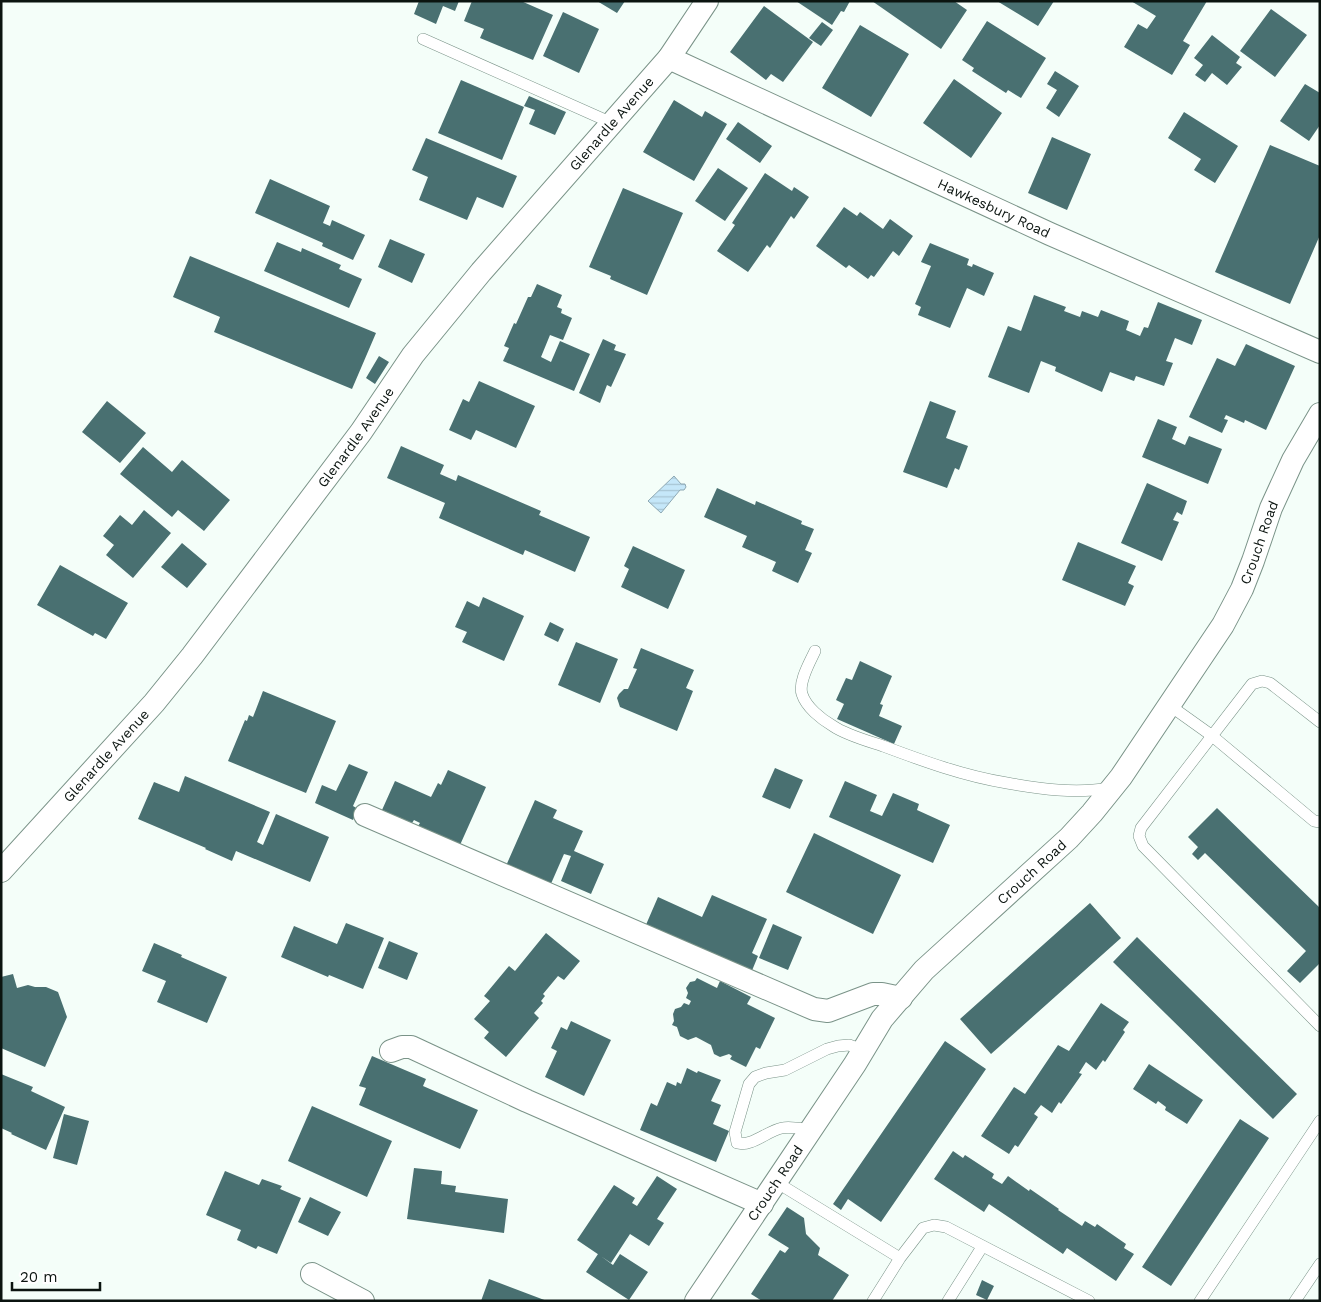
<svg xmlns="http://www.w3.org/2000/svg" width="1321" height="1302" font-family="'Work Sans',sans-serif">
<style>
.water{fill:url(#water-rules);stroke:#8da8b3}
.building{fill:#497071}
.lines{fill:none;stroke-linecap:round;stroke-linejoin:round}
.service-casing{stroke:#7a9388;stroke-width:12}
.minor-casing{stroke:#7a9388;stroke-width:24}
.service{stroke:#fff;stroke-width:11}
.minor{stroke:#fff;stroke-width:22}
.labels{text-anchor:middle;stroke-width:4;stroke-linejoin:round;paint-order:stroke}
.street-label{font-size:14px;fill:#0b1410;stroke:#fff}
</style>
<defs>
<pattern id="water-rules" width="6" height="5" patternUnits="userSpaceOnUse" patternTransform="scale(1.25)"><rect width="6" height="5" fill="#c5e7f9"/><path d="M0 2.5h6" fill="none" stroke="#a8c5d4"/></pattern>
</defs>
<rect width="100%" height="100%" fill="#f4fef9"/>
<path class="water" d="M674,476L681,484H685L686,487L684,490H680L661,513L648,501Z"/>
<path class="building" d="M419,1H459L455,11L443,6L436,24L414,14Z
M472,1H521L553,15L533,60L480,38L484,29L464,21Z
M597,1H625L617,13Z
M796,1H850L844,12L841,11L832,25Z
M872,1H954L967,10L941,49Z
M997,1H1054L1038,26Z
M1131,1H1207L1183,41L1190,45L1172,75L1124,47L1138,24L1147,29L1156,16Z
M764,6L813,42L783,82L771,74L766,80L730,52Z
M1271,9L1307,35L1275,77L1240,51Z
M563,12L599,29L579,73L543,56Z
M987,21L1046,58L1021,98L1008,90L1006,93L972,71L974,68L962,60Z
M822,22L833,30L821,46L809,38Z
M860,25L909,54L871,117L822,88Z
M1212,35L1240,57L1236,63L1242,67L1227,85L1212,73L1205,82L1195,75L1203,65L1194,58Z
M1055,71L1079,86L1059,117L1046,108L1057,90L1047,84Z
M954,79L1002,113L971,158L923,123Z
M461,80L524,107L502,160L438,133Z
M1305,84L1320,93V125L1309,141L1280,121Z
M529,96L566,112L555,135L529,124L535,110L524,106Z
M674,100L702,117L705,111L727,124L694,181L643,152Z
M1184,112L1238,146L1215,183L1194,170L1201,159L1168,138Z
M738,122L772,146L760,163L726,139Z
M1052,137L1091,154L1067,210L1028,193Z
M426,138L517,176L503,208L477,197L467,220L419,200L428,177L412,170Z
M1270,145L1320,166V235L1290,304L1215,272Z
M718,168L748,188L725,221L695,201Z
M765,173L792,191L794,187L809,197L794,219L791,216L770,248L767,245L748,272L717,251L735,225L732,223Z
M270,179L330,206L323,223L330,226L332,220L365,235L353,260L322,246L323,243L255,213Z
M623,188L683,213L647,295L610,279L611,276L589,267Z
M844,207L857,216L860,212L883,229L890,219L913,236L899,256L893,251L874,277L871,275L868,279L849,265L846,268L816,246Z
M390,239L425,254L412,283L378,267Z
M277,242L301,252L302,248L341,265L339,269L362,279L349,308L264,271Z
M930,243L969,259L967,265L972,267L973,264L994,273L984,296L967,288L950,328L918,315L921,307L915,304L931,266L921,262Z
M190,256L376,333L352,389L214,332L220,317L173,297Z
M537,284L562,295L557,307L562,309L561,313L572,318L563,340L550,335L541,357L551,362L560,341L590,354L574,391L503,361L509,348L504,346L514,323L516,324L528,297H531Z
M1034,295L1066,307L1064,311L1080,317L1082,311L1098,317L1101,310L1129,321L1126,330L1140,336L1144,327L1148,328L1158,302L1202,320L1192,345L1175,338L1166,361L1173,363L1164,386L1136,376L1134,381L1110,372L1102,392L1055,371L1056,367L1041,361L1029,393L988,377L1008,326L1021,331Z
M603,339L616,345L614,350L626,354L611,387L607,385L600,403L579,393Z
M1246,344L1295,366L1266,430L1245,420L1244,423L1226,415L1224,419L1228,420L1222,433L1189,417L1217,358L1235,366Z
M379,356L389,362L375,384L366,378Z
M479,381L535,406L516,448L476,430L471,440L449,430L463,399L469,402Z
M107,401L146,433L120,463L82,432Z
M930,401L956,411L946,438L968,446L959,470L955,468L947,488L903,472Z
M1158,419L1177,427L1172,439L1185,445L1189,436L1222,449L1208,484L1142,457Z
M401,446L444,465L440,474L456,481L458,475L541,511L539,515L590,537L575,572L525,550L523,555L439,518L445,503L387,478Z
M143,447L172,472L182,460L230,500L204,531L178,510L172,517L120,474Z
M1147,483L1187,501L1182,515L1177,512L1173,520L1179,522L1162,561L1121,543Z
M717,488L755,505L756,501L802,521L801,524L814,529L805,550L812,553L798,583L772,571L776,562L742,547L747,536L704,517Z
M144,510L171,533L133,578L106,555L114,545L103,536L120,515L132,525Z
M1078,542L1136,566L1128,583L1134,586L1125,606L1062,580Z
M182,543L207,564L187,588L161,567Z
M633,546L685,570L668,609L621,587L629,569L624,566Z
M60,565L128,603L106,639L95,633L93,636L37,605Z
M483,597L524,616L504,661L462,642L467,632L455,627L467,601L479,607Z
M550,622L564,629L558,642L544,635Z
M576,642L618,659L600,703L558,685Z
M641,648L694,670L686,688L693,691L677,731L620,707L617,698L619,694L624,689H628L637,669L633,668Z
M860,661L892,676L880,704L883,705L879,716L902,726L894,744L837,719L844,704L836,700L846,678L852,680Z
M263,691L336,721L306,793L228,761L245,720L247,721L249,715L253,717Z
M349,764L368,772L353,806L358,809L353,820L315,803L322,785L336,791Z
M775,768L803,780L790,809L762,797Z
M448,770L486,787L460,845L418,826L420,823L414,820L412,823L382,810L395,781L431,797L438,783L441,785Z
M185,776L270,812L257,842L263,845L276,814L329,837L310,882L236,851L232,861L205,849L206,848L138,819L154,782L179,792Z
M845,781L877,795L870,811L882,816L893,793L919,804L917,810L950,825L933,863L829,817Z
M535,800L557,810L553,818L583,831L574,851L604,864L591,894L561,881L571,856L564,854L550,886L505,868Z
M1217,808L1320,908V963L1300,983L1287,971L1306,951L1205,853L1198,860L1192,854L1198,847L1188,837Z
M814,833L901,875L873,934L786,892Z
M712,895L767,919L752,953L758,956L751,973L645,927L658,897L702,917Z
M1090,903L1121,938L991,1054L960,1019Z
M346,923L384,938L363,989L329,975L328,977L281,957L294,926L337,944Z
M773,924L802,937L788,970L759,958Z
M546,933L580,961L564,980L558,976L543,994L545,996L541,1001L543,1003L534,1013L539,1018L506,1057L484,1038L489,1032L474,1019L490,1001L484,996L509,966L515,971Z
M1137,937L1297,1094L1273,1119L1113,962Z
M389,941L418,953L407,980L378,968Z
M154,943L182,955L181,957L227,977L207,1023L157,1002L166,981L142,971Z
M13,974L17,988L28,985L35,987H46L58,992L67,1017L45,1067L1,1048V977Z
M697,978L717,988L720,981L751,997L747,1004L775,1018L760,1049L756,1047L746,1067L730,1059L732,1056L729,1054L720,1057L714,1054L711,1045L696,1037L688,1040L680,1036L677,1027L672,1025L674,1021L673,1014L675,1009L681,1007L684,1003L689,1005L691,1001L686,998L688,993L686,988L690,982L695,981Z
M1101,1003L1129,1022L1123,1030L1125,1032L1105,1062L1103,1060L1096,1070L1086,1062L1079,1073L1082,1074L1061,1104L1059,1102L1052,1113L1041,1105L1034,1114L1038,1117L1018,1147L1015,1145L1009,1154L981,1136L1014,1087L1025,1094L1058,1045L1069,1051Z
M571,1021L611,1040L584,1096L545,1077L557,1051L551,1048L561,1027L567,1030Z
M945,1041L986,1069L881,1222L848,1199L841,1210L833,1204Z
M372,1056L426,1079L423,1086L478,1110L460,1149L359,1105L366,1088L359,1086Z
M1149,1064L1203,1100L1187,1124L1165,1110L1166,1107L1158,1101L1156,1104L1133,1089Z
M687,1068L697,1073L698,1071L721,1080L711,1101L721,1105L713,1124L729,1131L716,1162L640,1130L651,1103L657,1106L667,1082L676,1086L677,1082L681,1084Z
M1,1074L33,1087L31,1091L65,1107L46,1150L11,1134L12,1133L1,1128Z
M312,1106L392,1141L367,1197L288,1161Z
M64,1114L89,1121L77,1165L53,1158Z
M1240,1119L1269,1138L1171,1286L1142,1267Z
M953,1151L963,1158L965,1155L994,1174L992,1178L1002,1184L1008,1176L1029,1191L1030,1189L1059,1209L1058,1210L1082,1226L1085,1221L1095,1227L1097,1224L1126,1244L1124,1248L1134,1254L1116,1281L1067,1248L1063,1254L989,1204L984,1212L934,1179Z
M414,1168L442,1171L441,1184L456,1186L455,1192L508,1199L504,1233L407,1219Z
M225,1171L259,1185L262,1179L282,1186L280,1189L301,1198L277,1254L258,1246L256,1249L237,1240L241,1230L206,1215Z
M657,1176L677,1189L657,1219L664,1223L649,1246L630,1234L611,1263L577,1240L614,1185L635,1198L632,1203L637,1206Z
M310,1197L341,1212L328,1236L298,1222Z
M787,1207L804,1218L806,1234L820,1248L818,1255L849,1275L832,1301H762L751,1294L780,1250L785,1253L789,1248L768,1235Z
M598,1254L613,1265L620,1254L648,1272L629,1300L586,1272Z
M489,1279L547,1301H481Z
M982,1280L994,1286L987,1300L976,1295Z"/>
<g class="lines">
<g class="service-casing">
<path id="service" d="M423,39L612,123
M815,651C810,662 798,682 802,694C806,707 821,719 833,726C846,735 868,741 883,746C923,761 964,776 1007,783C1040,789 1076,794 1109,788
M1169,705L1211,735L1314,821L1320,822
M1320,722L1270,683L1262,681L1252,684L1141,828L1139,836L1143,846L1320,1026
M811,1130C802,1129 791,1126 782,1128C767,1131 752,1147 737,1143L735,1132L749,1084L755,1077L766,1073L785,1070L827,1049L838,1046L849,1045L863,1050
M776,1182L900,1258
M873,1301L900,1258L923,1228L934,1225L946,1227L1089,1301
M948,1301L982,1247
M1200,1301L1320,1121
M1295,1301L1320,1264"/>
</g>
<g class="minor-casing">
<g id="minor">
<path id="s1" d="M669,58L1050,234L1320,352"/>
<path d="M365,815L814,1009L828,1011L873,994H882L901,998"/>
<path id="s2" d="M1,871L154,703L192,656L361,432L413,355L481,272L669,58L707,1"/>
<path d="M391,1051L402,1047H411L527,1101L762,1204"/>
<path d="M312,1274L363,1301"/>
<path id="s3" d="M696,1301L855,1064L882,1019L924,970L1069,838L1092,813L1121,777L1223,625L1242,589L1253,561L1271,508L1293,460L1320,414"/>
</g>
</g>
<use href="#service" class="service"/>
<use href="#minor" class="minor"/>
</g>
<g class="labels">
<g class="street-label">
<text dy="5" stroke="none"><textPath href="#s2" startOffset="966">Glenardle Avenue</textPath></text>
<text dy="5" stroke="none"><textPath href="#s1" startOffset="358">Hawkesbury Road</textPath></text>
<text dy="5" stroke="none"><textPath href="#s2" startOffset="561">Glenardle Avenue</textPath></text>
<text dy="5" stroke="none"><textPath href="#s3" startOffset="952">Crouch Road</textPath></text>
<text dy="5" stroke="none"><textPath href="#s2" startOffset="156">Glenardle Avenue</textPath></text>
<text dy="5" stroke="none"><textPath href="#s3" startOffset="548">Crouch Road</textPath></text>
<text dy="5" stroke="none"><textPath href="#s3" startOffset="142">Crouch Road</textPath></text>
</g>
</g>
<rect width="1321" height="1302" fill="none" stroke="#0b1410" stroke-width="5"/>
<path d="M12 1282v8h88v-8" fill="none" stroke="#0b1410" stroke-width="2.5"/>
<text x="20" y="1282" font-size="15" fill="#0b1410" stroke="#ffffff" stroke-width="4" paint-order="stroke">20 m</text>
</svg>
